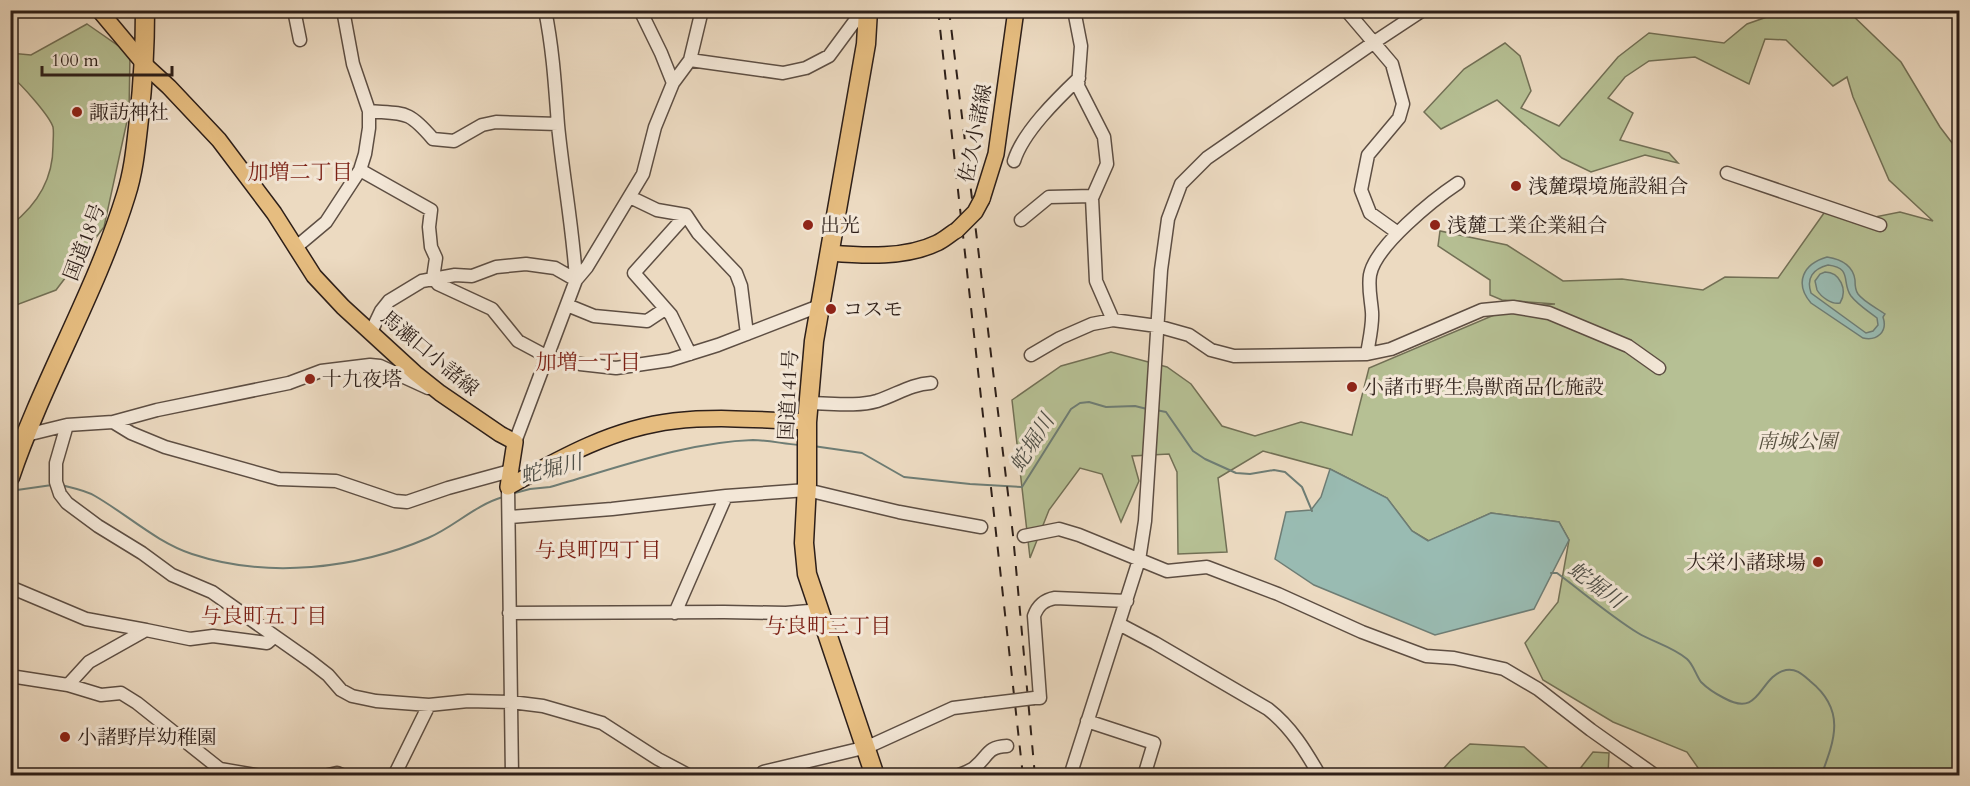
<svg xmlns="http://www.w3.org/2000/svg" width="1970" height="786" font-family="Cardo,'Noto Serif JP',serif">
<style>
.green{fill:#b6c094;stroke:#727056;stroke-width:1.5}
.water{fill:#99bbb2;stroke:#6e7d75;stroke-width:1.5;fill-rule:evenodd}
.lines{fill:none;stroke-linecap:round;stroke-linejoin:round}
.stream{stroke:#6e7d75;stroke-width:2}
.minor-casing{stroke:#5d4e43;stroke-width:15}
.major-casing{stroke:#2d1f19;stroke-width:18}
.highway-casing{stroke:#2d1f19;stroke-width:21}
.minor{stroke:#f3e7d7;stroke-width:12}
.major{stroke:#e6bd80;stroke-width:15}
.highway{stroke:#e6bd80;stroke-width:18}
.rail{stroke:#2d1f19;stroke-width:2;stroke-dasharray:10 10;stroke-linecap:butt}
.minor-bridge-casing{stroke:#5d4e43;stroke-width:15;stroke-linecap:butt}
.major-bridge-casing{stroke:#2d1f19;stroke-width:18;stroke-linecap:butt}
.minor-bridge{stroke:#f3e7d7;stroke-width:12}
.major-bridge{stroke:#e6bd80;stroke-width:15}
.poi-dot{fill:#8f2418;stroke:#f3e7d7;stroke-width:2}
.labels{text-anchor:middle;stroke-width:6;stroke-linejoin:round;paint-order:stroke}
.poi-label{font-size:20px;fill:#2d1f19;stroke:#f3e7d7;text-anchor:start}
.street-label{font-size:20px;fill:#2d1f19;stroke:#f3e7d7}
.park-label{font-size:20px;font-style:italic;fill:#564f3e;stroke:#f3e7d7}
.neighbourhood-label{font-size:21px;fill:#7a1f14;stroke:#f3e7d7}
.water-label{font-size:21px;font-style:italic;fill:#4d4e47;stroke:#f3e7d7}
</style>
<rect width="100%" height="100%" fill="#ecdac1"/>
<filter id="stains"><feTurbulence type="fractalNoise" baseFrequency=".00333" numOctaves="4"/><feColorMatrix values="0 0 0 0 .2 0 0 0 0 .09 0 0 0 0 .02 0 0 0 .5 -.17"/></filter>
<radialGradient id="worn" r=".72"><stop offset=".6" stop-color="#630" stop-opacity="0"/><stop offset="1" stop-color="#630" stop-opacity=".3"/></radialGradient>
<path class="green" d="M1784,11H1848L1901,62L1940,127L1959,152V775H1703L1687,752L1613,722L1543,680L1525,643L1558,602L1569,540L1559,522L1491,513L1429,541L1412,531L1387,498L1330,469L1263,451L1218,478L1227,552L1178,554L1177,472L1169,454L1132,456L1139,481L1121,522L1102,474L1080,468L1049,510L1030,558L1012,400L1061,366L1111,352L1167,367L1191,384L1222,426L1255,436L1301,422L1352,435L1369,368L1513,307L1555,304L1502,300L1490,295V280L1438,246L1440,231L1507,245L1563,281L1622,279L1703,290L1725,277L1778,278L1829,206L1865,219L1900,212L1933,221L1889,180L1853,97L1847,77L1833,86L1786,40L1765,39L1749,84L1695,57L1649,61L1625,77L1608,98L1633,113L1620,140L1669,153L1678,163L1645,155L1591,172L1562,158L1497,100L1441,129L1424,112L1464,69L1505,43L1520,56L1531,91L1521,108L1559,126L1618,57L1649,33L1724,43L1747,24Z
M87,24L130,54L129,112L104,227L56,290L11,307V225C37,205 53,180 53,146C53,140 54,132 53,127C49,115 21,84 11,76L10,53L31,55Z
M1470,744L1524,747L1556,775H1438L1451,760Z
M1593,752L1609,753L1608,775H1575Z"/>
<path class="water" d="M1827,257C1840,259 1853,265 1855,280C1855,285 1855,290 1858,294C1864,302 1877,308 1885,314L1883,317C1888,332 1877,341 1863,338L1811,303C1794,283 1803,264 1827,257ZM1828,265C1853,268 1841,282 1851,296C1858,305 1868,311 1877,318L1878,325L1873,331L1866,333L1811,293C1806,278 1813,269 1828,265Z
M1825,272C1840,272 1848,290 1840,303C1832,305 1821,297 1817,290L1815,281L1820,274Z
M1330,469L1387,498L1412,531L1428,541L1491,513L1559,522L1569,540L1534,609L1435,635L1314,585L1275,559L1286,512L1311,510L1321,497Z"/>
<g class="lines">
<path class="stream" d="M1156,410L1166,412L1193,451L1205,459L1236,473L1250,474L1274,470L1285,472L1302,487L1312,511
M813,446L862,453L904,477L970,484L1022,487L1071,409L1080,403L1089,402L1106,407L1135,406L1147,409
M61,485C72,488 85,490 95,496C128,515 156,542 192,554C267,579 356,569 428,538C454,527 475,505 503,497
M10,491L52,485
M511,494L530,489L550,487C614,469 686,442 753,440C768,440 784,444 799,445
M1551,573H1557C1584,593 1609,615 1638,633C1653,642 1673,647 1687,659C1693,664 1696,675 1701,682C1707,688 1716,694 1724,698C1762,719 1758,676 1786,670C1796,668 1803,675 1810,681C1846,710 1835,739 1821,776"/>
<g class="minor-casing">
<path id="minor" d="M294,10L300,40
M545,10C553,50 555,85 558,125C563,177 573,228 576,280
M640,10L661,53L673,83
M1074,10L1081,46L1078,86L1104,137L1107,164L1092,198L1096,281L1113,320
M1346,10L1392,64L1403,104L1399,118L1368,155L1361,190L1370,213L1398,233
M690,60L783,73L806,68L829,56L863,10
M369,111C406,114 408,110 433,139L454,141L482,125L496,122L558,124
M1014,161C1023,132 1057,99 1079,78
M360,170L431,210L429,227L431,247L436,258L433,278
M1727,173L1880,225
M630,197L657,210L686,215
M1021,220L1049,197L1093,196
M295,248L326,222L360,170L365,154L369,128V111L353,64L343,10
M433,278L438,284L492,309L518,341L548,357L580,364L616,368L670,360L718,345L819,306
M567,305L594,316L647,321L665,309
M371,332L381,311L389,301L422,281L455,275L472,276L496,267L526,264L555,268L576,280
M690,354L671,315L634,273L686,215L698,233L736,273L741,286L747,334
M1367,354C1369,341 1373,325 1372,312C1371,299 1368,288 1370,275C1375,246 1434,199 1458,183
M1031,355L1060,338L1092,324L1113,320L1157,326L1189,335L1211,350L1234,356L1367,354L1391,349L1482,310L1513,307L1549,313L1628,346L1659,368
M809,403C831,403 856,407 877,401C896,395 911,384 931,383
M113,422L131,433L165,447L279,479L336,481L395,501L407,502L448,488L510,471
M67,425L56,463V482L60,494L67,503L98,526L142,553L172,575L212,592L310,661L328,675L341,690L352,696L376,701L429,705L468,701L511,702L543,706L602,723L658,759L690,776
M10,439L67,425L113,422L157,410L289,383L321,371L370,365L380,366L428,388
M515,442L576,280L587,267L643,174L655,127L673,83L690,60L702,10
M508,487L512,776
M510,517L612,509L726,496L807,490L899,512L981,527
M1024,536L1059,529L1079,535L1167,571L1207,567L1278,594L1362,632L1426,656L1454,658L1504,669L1538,689L1591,730L1656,776
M10,587L86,619L146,630
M509,613L724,612L786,613L821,610
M675,613L726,496
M1119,624L1155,643L1268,709C1291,727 1305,750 1320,776
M10,676L68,685L101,695L121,693L137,703L220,769L261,776
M68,685L89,662L146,630L190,639L213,636L267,643L274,637
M1034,698H1040L1034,616C1038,605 1044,600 1055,598L1127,601
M1087,721L1154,743L1144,776
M324,776L337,773L344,776
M394,776L429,705
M761,776L763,772L859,749L874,744L953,708L985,704
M957,776C963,773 971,771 975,767C989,756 986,747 1007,746
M1070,776L1139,560L1145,521L1161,270L1168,219L1181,184L1207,158L1373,43L1423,10"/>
</g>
<g class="major-casing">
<path id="major" d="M99,10L145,65L169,87L219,140L274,213L314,276L343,307L415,373L440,393L500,434L515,442L508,487
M982,199L996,154L1016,10
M831,253C864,256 906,258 937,243C944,240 950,234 957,230
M508,487C560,458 613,428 674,421C718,416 763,420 807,422"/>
</g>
<g class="highway-casing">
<path id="highway" d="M868,10L866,44L814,341L807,422V484L804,543L807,574L875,776
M10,477C43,380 96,292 126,195C134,170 136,145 139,119C143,83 145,47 145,10"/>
</g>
<use href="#minor" class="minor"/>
<use href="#major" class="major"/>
<use href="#highway" class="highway"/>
<path class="rail" d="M938,10L1023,776
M949,10L1013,535L1035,776"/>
<g class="minor-bridge-casing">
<path id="minor-bridge" d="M985,704L1034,698"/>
</g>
<g class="major-bridge-casing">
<path id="major-bridge" d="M957,230L975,212L982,199"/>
</g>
<use href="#minor-bridge" class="minor-bridge"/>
<use href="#major-bridge" class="major-bridge"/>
</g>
<g class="poi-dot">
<circle cx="77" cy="112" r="6"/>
<circle cx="1516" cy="186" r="6"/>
<circle cx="808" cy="225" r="6"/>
<circle cx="1435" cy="225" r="6"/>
<circle cx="831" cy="309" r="6"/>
<circle cx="310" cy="379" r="6"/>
<circle cx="1352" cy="387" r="6"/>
<circle cx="1818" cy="562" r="6"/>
<circle cx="65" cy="737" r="6"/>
</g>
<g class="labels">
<g class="poi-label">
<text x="89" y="119">諏訪神社</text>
<text x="1528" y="193">浅麓環境施設組合</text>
<text x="820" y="232">出光</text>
<text x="1447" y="232">浅麓工業企業組合</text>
<text x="843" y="316">コスモ</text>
<text x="322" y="386">十九夜塔</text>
<text x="1364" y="394">小諸市野生鳥獣商品化施設</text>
<text x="1806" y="569" text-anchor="end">大栄小諸球場</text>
<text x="77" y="744">小諸野岸幼稚園</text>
</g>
<g class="street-label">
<text transform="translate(975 133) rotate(-79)" y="7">佐久小諸線</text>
<text transform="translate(84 242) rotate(-69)" y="7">国道18号</text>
<text transform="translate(430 353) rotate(40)" y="7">馬瀬口小諸線</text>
<text transform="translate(788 395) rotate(-87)" y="7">国道141号</text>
</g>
<g class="park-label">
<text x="1797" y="448">南城公園</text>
</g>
<g class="neighbourhood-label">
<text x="300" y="179">加増二丁目</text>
<text x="588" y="369">加増一丁目</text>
<text x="598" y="557">与良町四丁目</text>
<text x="264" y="623">与良町五丁目</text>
<text x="828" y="633">与良町三丁目</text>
</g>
<g class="water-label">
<text transform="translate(1032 443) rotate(-58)" y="7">蛇堀川</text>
<text transform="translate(551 469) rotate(-14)" y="7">蛇堀川</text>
<text transform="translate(1596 585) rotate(36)" y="7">蛇堀川</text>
</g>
</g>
<rect width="1970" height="786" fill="none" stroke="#ecdac1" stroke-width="36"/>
<rect x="12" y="12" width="1946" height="762" fill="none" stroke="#2d1f19" stroke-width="3"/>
<rect x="18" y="18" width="1934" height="750" fill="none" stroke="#2d1f19" stroke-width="1.5"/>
<path d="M42 66v9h130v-9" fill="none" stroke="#2d1f19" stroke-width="3"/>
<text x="51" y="66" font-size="18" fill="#2d1f19" stroke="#f3e7d7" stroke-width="4.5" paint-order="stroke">100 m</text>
<rect width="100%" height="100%" filter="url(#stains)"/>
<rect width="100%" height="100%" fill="url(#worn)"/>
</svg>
